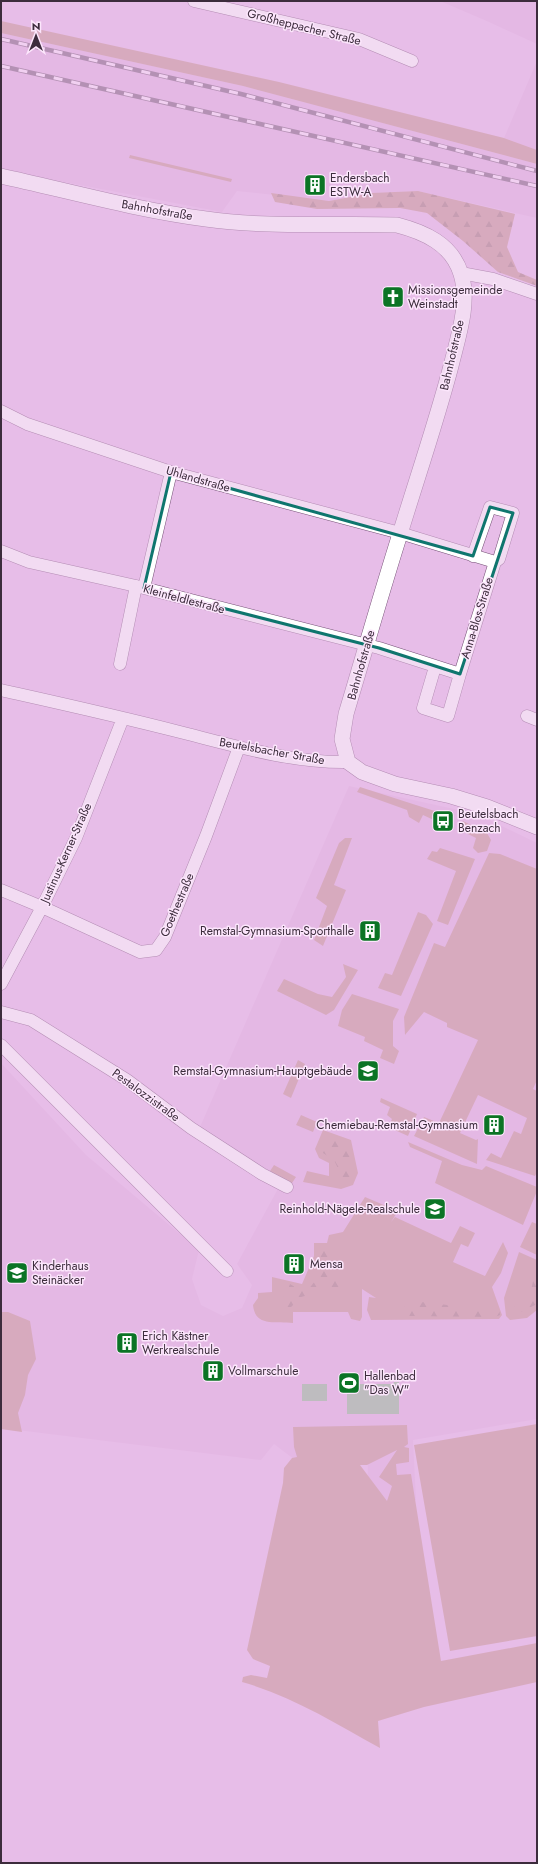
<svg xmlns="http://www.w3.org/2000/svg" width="538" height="1864" font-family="Jost,sans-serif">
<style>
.built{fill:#e1b1e1}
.green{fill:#c4938d;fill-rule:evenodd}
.forest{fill:url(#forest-firs)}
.water{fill:#8cbb8f}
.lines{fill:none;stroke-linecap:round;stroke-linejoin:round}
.minor-casing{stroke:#765277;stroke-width:13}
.tertiary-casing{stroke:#765277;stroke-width:16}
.minor{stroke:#fff;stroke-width:12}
.tertiary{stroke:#fff;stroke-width:15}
.rail-casing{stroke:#755c75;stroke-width:4.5}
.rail{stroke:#fce6fc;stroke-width:3;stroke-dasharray:9;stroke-linecap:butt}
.marked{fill:none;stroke:#0f766e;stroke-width:3;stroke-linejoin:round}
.labels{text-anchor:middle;stroke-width:3;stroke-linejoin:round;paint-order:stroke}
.street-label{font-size:12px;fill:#3c2c3c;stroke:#fce6fc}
.poi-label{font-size:12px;fill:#3c2c3c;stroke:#fce6fc;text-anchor:start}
</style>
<defs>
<pattern id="forest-firs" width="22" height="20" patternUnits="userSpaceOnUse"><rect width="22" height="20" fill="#c4938d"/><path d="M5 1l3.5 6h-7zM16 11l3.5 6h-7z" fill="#a07874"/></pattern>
</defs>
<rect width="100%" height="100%" fill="#e7bde8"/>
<path class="built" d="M440,1H537V44L489,22Z
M1,33L243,86L537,164V218L418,191L371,193L329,201L237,191L222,212L1,170Z
M537,61V150L504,138Z
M349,786L477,814L537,843V1419L413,1440L416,1500L367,1508L368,1461L299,1463L274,1444L261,1460L1,1428V1063L86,1155L199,1250L192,1279L201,1305L223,1316L242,1308L252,1285L237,1264L280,1185L200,1127Z"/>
<path class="green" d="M1,21L279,82L504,138L537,150V164L243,86L1,33Z
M130,155L232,179L231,182L129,158Z
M360,787L444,814L440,823L423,815L419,823L409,817L407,810L357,792Z
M463,821L487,833L491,840L487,851L478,853L473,848L476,838L458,829Z
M345,838H352L334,885L346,890L323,946L314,940L327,906L316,898L339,843Z
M440,848L475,859L448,925L437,921L456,871L427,859L432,851L437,852Z
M489,853L500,854L537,869V1080L533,1089L537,1091V1172L535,1176L486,1160L491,1153L501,1158L514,1131L521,1134L527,1118L478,1095L460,1133L476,1140L478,1139L477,1164L414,1136L424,1117L439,1123L478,1040L447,1027V1023L424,1012L405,1035L404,1017L434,943L445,947Z
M418,912L426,915L433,924L401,996L378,988L385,973L392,975Z
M343,964L358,970L334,1010L326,1015L277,991L284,979L318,994L332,997L346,977Z
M352,994L399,1009L393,1021V1046L399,1051L394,1064L380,1058L383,1050L364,1041L365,1037L338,1026L342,1010Z
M298,1060L305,1064L291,1098L283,1094Z
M381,1098L417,1114L408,1136L388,1127L392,1119L387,1115L390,1107L380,1102Z
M301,1115L317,1122L313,1132L296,1125Z
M323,1130L351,1140L358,1173L353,1185L341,1189L303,1182L307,1171L329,1176V1163L319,1158L315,1149Z
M408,1142L462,1165L482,1170L486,1166L537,1187V1191L523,1225L435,1183L442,1161L410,1147Z
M274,1165L296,1177L292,1183L279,1181L270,1171Z
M365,1197L398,1211L391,1222L395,1217L451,1243L460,1226L475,1233L468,1247L461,1244L453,1262L485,1276L503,1242L508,1253L501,1273L492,1287L502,1315L499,1319L371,1320L367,1310L369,1297L376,1298L362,1289V1317L360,1321L351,1319L348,1312H293V1323C275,1321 255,1327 253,1305L258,1298V1293L272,1292V1277L302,1284L314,1256V1243H327L329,1235L343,1232Z
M532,1222L537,1224V1255L520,1247Z
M519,1252L537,1260V1310L527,1318L510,1320L506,1316L504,1298Z
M1,1312H8L30,1321L36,1359L28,1375L25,1395L18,1413L22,1432L1,1429Z
M537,1424V1636L450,1651L414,1445Z
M407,1425L408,1444L404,1447L409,1448V1462L396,1464L397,1475L411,1474L441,1661L537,1643V1682L424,1707L378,1721L380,1748C335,1723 292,1696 242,1682L243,1677L251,1675L267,1678L270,1666L253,1659L247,1650L283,1483L284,1468L292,1458L297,1457L294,1447L293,1427ZM397,1450L379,1477L392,1486L387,1501L360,1465H367Z"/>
<path class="forest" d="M418,191L515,214L507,247L518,272L537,280V286L498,272L463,241L427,213L400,208L317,209L275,202L271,193L329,201L371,193Z
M330,1138C354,1143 351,1156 351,1177L343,1179L334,1160L323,1153L320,1146Z
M318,1245L328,1246L336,1250L337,1255L328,1258L321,1265L327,1275L340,1280L346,1285L301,1297L289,1309L273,1311L276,1302L286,1295L290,1284L300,1290H308L315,1281Z
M537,1275V1304L515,1315L510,1314L509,1309C518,1305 528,1301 531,1290C533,1284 532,1279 537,1275Z
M426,1302L461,1307L464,1310L489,1312L490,1308L494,1306L499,1309L500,1315L495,1317L410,1316L404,1313V1307L410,1303Z"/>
<path class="water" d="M394,1382H399V1414H347V1384H393Z
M302,1384H327V1401H302Z"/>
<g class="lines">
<g class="minor-casing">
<path id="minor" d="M194,1L359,39L412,61
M461,273L493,279L537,294
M1,411L27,424L171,472L400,533L495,562L460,674L379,648L136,586L29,562L1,551
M473,556L490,507L513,513L499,559L495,562
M144,588L171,472
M120,664L136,586
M435,667L423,708L448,716L460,674
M1,690C59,703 118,716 176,731C232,745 290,763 348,762
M527,716L537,720
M1,890L42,907L140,952L156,950L165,937L206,836L239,747
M1,984L42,907L76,838L123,718
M1,1012L31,1020L127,1080L191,1128L262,1174L287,1187
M1,1045L227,1271"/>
</g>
<g class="tertiary-casing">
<path id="tertiary" d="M1,176C69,191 137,210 206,219C269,228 333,223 397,225C424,232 452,244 461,274C470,303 458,337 451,366C436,423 417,478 400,534C381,594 364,654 346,714L342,739L348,762L362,772L395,784L451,796L487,807L537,827"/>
</g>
<use href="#minor" class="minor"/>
<use href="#tertiary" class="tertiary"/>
<g class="rail-casing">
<path id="rail" d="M1,39L241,94L537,171
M1,66L537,186"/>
</g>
<use href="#rail" class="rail"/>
</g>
<path d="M0 0H538V1864H0ZM171,472L473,556L490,507L513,513L460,674L379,648L144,588Z" fill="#e7bde8" fill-opacity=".55" fill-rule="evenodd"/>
<path class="marked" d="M171,472L473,556L490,507L513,513L460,674L379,648L144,588Z"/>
<defs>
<g id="building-square" transform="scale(1.15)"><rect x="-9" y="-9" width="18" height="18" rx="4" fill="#0b7425" stroke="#fce6fc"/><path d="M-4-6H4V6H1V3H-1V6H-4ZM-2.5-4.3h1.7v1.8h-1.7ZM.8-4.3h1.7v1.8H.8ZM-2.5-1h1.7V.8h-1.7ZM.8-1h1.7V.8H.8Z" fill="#fff"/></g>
<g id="church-square" transform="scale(1.15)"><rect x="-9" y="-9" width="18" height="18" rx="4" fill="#0b7425" stroke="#fce6fc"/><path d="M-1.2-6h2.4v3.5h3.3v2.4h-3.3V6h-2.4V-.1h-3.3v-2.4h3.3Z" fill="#fff"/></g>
<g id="bus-square" transform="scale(1.15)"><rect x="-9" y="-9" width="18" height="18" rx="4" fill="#0b7425" stroke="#fce6fc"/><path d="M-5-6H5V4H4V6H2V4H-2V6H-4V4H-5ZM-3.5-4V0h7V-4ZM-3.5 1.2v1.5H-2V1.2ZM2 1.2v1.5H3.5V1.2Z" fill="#fff"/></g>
<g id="school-square" transform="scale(1.15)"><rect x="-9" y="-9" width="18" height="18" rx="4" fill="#0b7425" stroke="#fce6fc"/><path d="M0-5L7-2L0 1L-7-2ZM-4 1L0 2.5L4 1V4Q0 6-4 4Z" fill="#fff"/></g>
<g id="stadium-square" transform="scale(1.15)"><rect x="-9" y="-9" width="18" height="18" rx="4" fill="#0b7425" stroke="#fce6fc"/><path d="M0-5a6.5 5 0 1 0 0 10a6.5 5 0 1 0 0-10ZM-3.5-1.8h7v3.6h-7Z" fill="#fff"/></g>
</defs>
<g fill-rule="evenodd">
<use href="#building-square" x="315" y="185"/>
<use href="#church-square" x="393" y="297"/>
<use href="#bus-square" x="443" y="821"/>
<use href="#building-square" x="370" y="931"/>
<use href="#school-square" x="368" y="1071"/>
<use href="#building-square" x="494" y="1125"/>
<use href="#school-square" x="435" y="1209"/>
<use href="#building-square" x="294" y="1264"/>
<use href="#school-square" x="17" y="1273"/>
<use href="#building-square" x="127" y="1343"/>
<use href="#building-square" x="213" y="1371"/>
<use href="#stadium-square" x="349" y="1383"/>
</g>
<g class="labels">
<g class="street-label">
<text transform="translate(304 27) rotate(14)" y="4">Großheppacher Straße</text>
<text transform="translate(157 210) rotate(10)" y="4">Bahnhofstraße</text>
<text transform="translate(452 355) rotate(-77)" y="4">Bahnhofstraße</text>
<text transform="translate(198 479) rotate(16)" y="4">Uhlandstraße</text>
<text transform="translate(184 599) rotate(15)" y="4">Kleinfeldlestraße</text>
<text transform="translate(477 618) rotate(-73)" y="4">Anna-Blos-Straße</text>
<text transform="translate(361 665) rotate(-74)" y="4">Bahnhofstraße</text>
<text transform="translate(272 751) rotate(10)" y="4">Beutelsbacher Straße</text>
<text transform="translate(66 853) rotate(-66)" y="4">Justinus-Kerner-Straße</text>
<text transform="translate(177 905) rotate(-67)" y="4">Goethestraße</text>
<text transform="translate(146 1095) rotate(36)" y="4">Pestalozzistraße</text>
</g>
<g class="poi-label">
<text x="330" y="182">Endersbach<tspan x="330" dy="14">ESTW-A</tspan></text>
<text x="408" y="294">Missionsgemeinde<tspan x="408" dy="14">Weinstadt</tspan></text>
<text x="458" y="818">Beutelsbach<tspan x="458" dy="14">Benzach</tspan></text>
<text x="354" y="935" text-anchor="end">Remstal-Gymnasium-Sporthalle</text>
<text x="352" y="1075" text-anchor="end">Remstal-Gymnasium-Hauptgebäude</text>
<text x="478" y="1129" text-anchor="end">Chemiebau-Remstal-Gymnasium</text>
<text x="420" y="1213" text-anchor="end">Reinhold-Nägele-Realschule</text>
<text x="310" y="1268">Mensa</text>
<text x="32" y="1270">Kinderhaus<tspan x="32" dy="14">Steinäcker</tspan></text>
<text x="142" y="1340">Erich Kästner<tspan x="142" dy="14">Werkrealschule</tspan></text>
<text x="228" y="1375">Vollmarschule</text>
<text x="364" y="1380">Hallenbad<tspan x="364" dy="14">"Das W"</tspan></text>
</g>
</g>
<rect width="538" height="1864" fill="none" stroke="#3c2c3c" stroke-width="4"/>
<g transform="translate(36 36)" stroke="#fce6fc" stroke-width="3" paint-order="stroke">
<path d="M0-3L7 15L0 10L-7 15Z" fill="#3c2c3c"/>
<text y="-6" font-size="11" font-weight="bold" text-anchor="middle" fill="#3c2c3c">N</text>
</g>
</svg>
